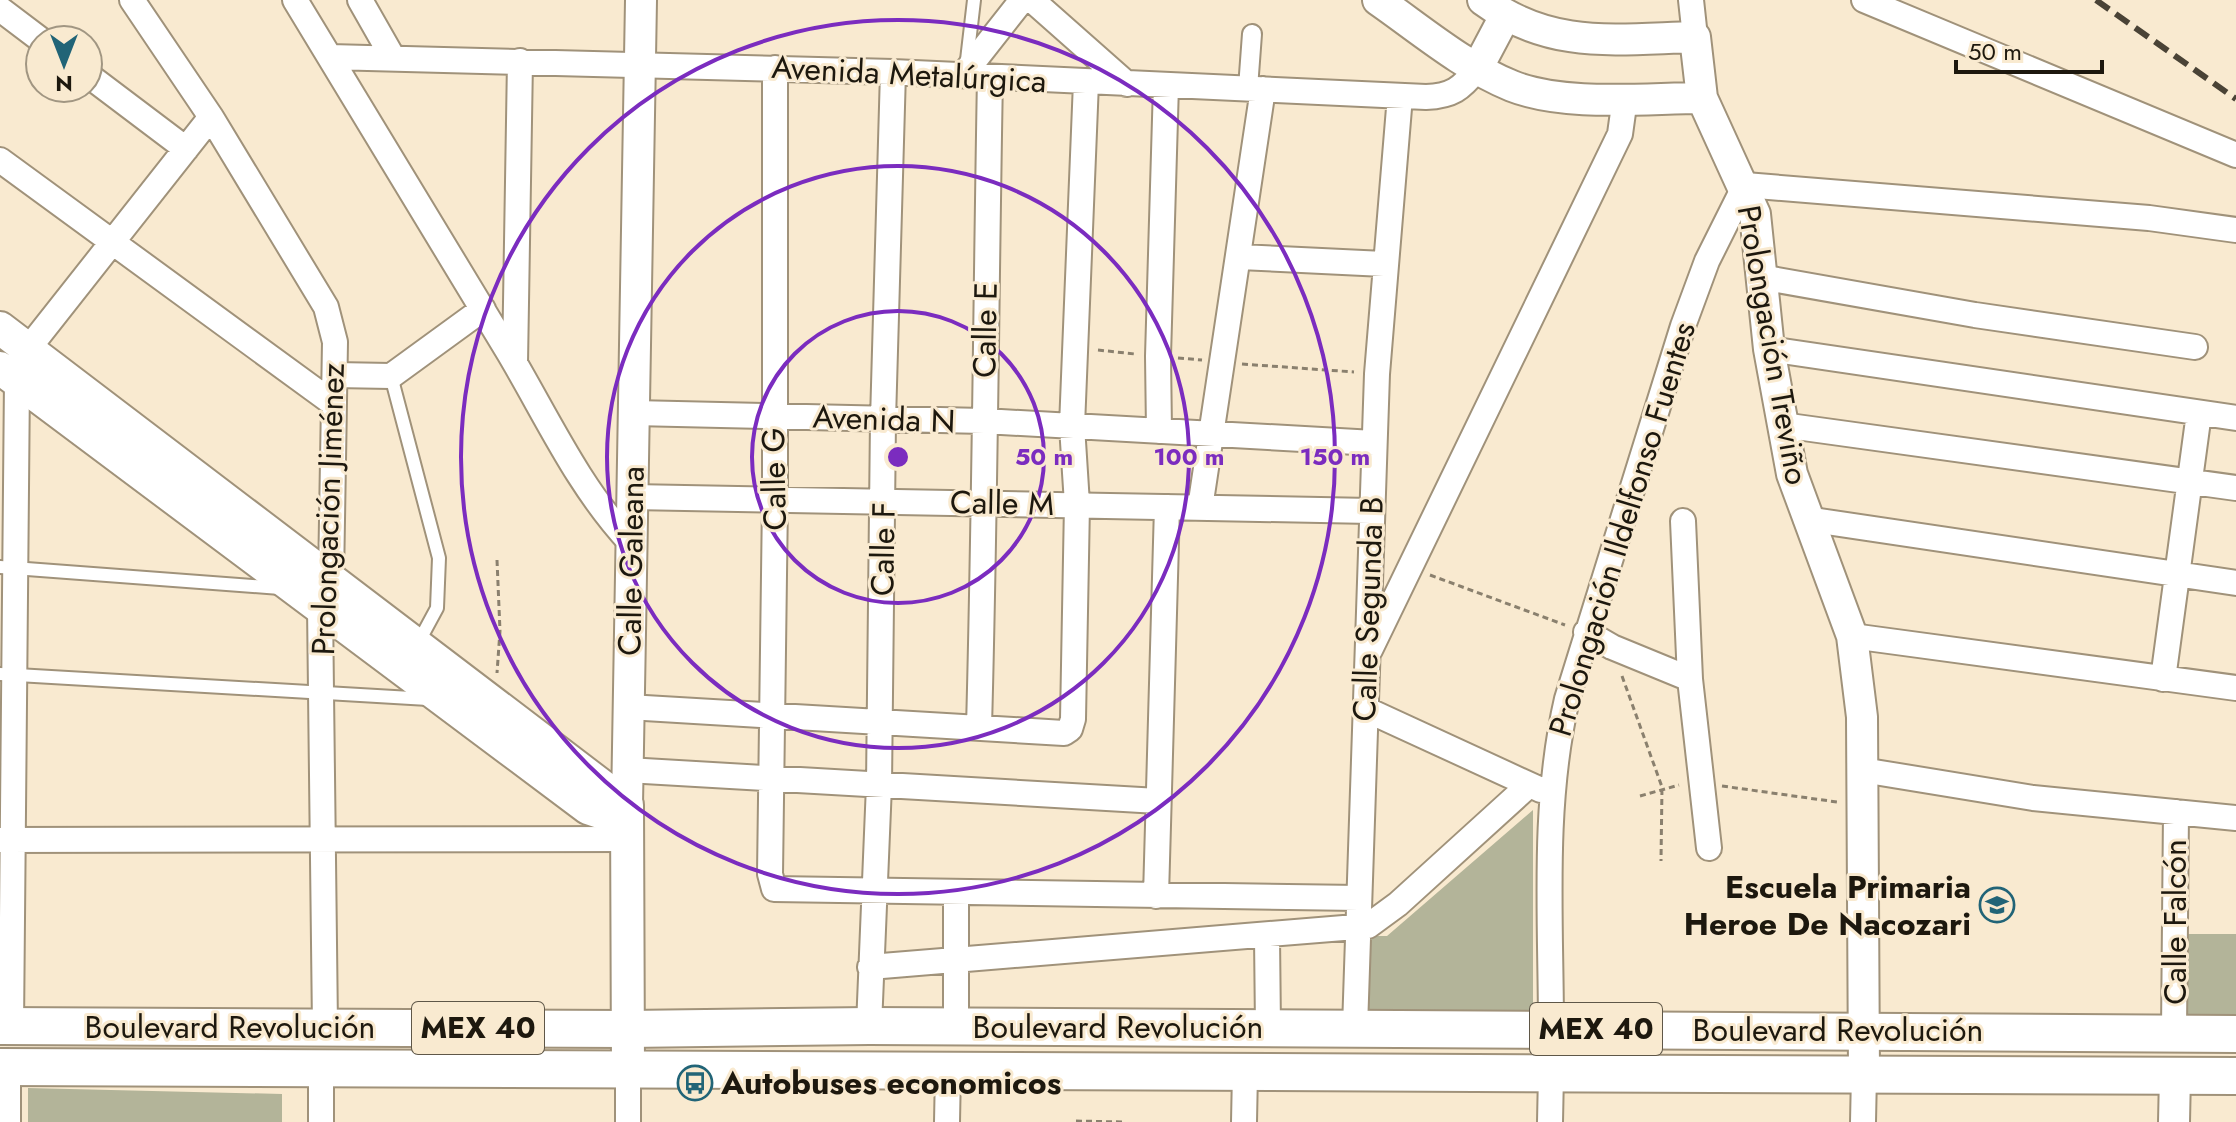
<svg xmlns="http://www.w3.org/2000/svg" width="2236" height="1122" font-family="Jost,sans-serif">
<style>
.building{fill:#b3b499}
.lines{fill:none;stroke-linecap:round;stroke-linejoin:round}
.service-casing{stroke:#a0927a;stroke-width:16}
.pedestrian-casing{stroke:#a0927a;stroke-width:22}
.minor-casing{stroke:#a0927a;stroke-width:28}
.tertiary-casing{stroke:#a0927a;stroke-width:34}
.secondary-casing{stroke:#a0927a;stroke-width:36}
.primary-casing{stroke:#a0927a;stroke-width:40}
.path{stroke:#8a806e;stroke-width:3;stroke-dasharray:6 4;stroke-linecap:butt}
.service{stroke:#fff;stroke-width:12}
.pedestrian{stroke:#fff;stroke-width:18}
.minor{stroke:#fff;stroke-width:24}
.tertiary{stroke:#fff;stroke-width:30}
.secondary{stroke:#fff;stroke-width:32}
.primary{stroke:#fff;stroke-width:36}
.rail{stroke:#4a4336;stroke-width:6;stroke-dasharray:16 8;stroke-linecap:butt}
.ring{fill:none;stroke:#7b2cbf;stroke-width:4}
.labels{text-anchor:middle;stroke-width:6;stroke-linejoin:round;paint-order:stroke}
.shield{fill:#f9ead0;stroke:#5f5748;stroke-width:2}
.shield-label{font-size:30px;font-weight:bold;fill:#1d180e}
.street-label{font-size:32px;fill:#1d180e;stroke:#f9ead0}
.poi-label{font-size:32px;font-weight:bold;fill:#1d180e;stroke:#f9ead0;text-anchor:end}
.centre{fill:#7b2cbf;stroke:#f9ead0;stroke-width:4}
.ring-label{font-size:24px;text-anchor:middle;font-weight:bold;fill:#7b2cbf;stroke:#f9ead0;stroke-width:6;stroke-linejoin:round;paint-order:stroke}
</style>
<rect width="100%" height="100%" fill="#f9ead0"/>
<path class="building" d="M1533,810V1016L1366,1013L1367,936H1387Z
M2188,934H2236V1014H2208V1020L2192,1021V1015L2188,1014Z
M28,1088L282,1094V1122H28Z"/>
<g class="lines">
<g class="service-casing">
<path id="service" d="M967,60L974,0
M391,376L439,558L437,608L417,645
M0,567L280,588
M0,674L428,699"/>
</g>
<g class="pedestrian-casing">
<path id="pedestrian" d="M1248,88L1252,34"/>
</g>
<g class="minor-casing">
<path id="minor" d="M132,0L211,117L326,307L335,342L331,579L320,607L325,1027
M295,0C367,117 438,235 509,353C547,417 578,486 630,542
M360,0L393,58
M1032,0L1127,84
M1691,0L1695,37
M1864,0L2236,155
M0,9L41,40
M330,57L893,72L1426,97C1452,96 1461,89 1477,69
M775,68V500L770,874L774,889L1359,898
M88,75L186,149
M963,75L1022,0
M0,160L334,404
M1240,257L1384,264
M1760,277L1975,315L2195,347
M1769,349L2236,418
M515,363L520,61
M335,375L391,376L483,309
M634,413L984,421L1374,443
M1782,425L2236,488
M1159,431L1158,356L1166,85
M632,497L1371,511
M1200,508L1263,89
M1806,519L2236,583
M1683,521L1690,679L1709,848
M1586,632L1612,647L1690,679
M1852,636L2236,688
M1370,650L1620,134L1625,98
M2163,679L2199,413
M628,707L1064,733L1070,729L1073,719L1077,504L1072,426L1086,82
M1365,709L1541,790
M979,727C985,510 986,294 990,77
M627,770L1158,801
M1862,770L2033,798L2236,818
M0,840L626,839
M956,894V1026
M1156,896L1167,507
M1267,937L1268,1027
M870,967L1368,926L1398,904L1529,785
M11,1026L17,380L28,349L211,117
M869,1026L879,785L883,420L893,72
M1355,1028L1377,374L1400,96
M1551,1029C1551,919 1542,807 1567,699L1683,326L1707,261L1745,185L2149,218L2236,230
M2174,1031L2176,812
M8,1067V1122
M321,1068V1122
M628,1122V1069
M947,1122L948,1071
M1244,1122L1245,1072
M1550,1122L1551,1073
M1863,1122L1864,1074"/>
</g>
<g class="tertiary-casing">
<path id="tertiary" d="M1378,0C1421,30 1463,66 1512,86C1565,107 1645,98 1702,98
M1483,0C1551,50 1615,39 1695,37L1702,98L1755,214L1769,349L1792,474L1852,636L1862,717L1864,1074
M1477,69L1505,16
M627,805L641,0
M2174,1122L2175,1075"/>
</g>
<g class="secondary-casing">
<path id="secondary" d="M0,328L627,805L628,1069
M0,368L588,808L627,821"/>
</g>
<g class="primary-casing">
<path id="primary" d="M0,1026L628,1029L869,1026L2236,1034
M0,1067L2236,1076"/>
</g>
<path class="path" d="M1098,350L1135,354
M1178,358L1202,360
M1242,364L1354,372
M497,560L500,631L497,673
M1430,575L1565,625
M1622,676L1662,787L1661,861
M1722,786L1837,802
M1640,796L1679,785
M1076,1121L1124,1122"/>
<use href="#service" class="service"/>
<use href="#pedestrian" class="pedestrian"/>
<use href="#minor" class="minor"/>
<use href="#tertiary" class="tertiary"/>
<use href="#secondary" class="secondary"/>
<use href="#primary" class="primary"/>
<path class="rail" d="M2096,0L2236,99"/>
</g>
<g class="ring">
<circle cx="898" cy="457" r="146"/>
<circle cx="898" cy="457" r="291"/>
<circle cx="898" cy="457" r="437"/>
</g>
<defs>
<g id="school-ring" transform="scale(1.8)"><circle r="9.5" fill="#f9ead0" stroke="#216477" stroke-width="1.5"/><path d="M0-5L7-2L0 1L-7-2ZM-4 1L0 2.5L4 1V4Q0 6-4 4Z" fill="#216477"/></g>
<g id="bus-ring" transform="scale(1.8)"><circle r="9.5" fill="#f9ead0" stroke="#216477" stroke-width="1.5"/><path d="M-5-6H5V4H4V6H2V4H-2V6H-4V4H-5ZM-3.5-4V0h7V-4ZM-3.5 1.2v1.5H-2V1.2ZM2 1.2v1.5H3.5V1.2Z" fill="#216477"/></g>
</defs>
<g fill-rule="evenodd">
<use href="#school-ring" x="1997" y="905"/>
<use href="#bus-ring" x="695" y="1083"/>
</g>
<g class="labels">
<g class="shield">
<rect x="412" y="1002" width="132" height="52" rx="6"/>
<rect x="1530" y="1003" width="132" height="52" rx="6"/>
</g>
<g class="shield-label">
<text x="478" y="1038">MEX 40</text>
<text x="1596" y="1039">MEX 40</text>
</g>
<g class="street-label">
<text transform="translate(909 74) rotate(3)" y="11">Avenida Metalúrgica</text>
<text transform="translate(985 330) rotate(-89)" y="11">Calle E</text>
<text transform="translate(1773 345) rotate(80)" y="11">Prolongación Treviño</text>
<text transform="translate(884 419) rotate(2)" y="11">Avenida N</text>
<text transform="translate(774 479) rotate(-91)" y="11">Calle G</text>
<text transform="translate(1002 503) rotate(1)" y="11">Calle M</text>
<text transform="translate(328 509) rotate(-88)" y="11">Prolongación Jiménez</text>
<text transform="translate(1622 529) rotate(-73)" y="11">Prolongación Ildelfonso Fuentes</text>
<text transform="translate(883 549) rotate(-89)" y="11">Calle F</text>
<text transform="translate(631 561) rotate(-89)" y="11">Calle Galeana</text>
<text transform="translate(1368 609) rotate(-88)" y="11">Calle Segunda B</text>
<text transform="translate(2175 922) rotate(-90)" y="11">Calle Falcón</text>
<text x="230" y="1038">Boulevard Revolución</text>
<text x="1118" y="1038">Boulevard Revolución</text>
<text x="1838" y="1041">Boulevard Revolución</text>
</g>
<g class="poi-label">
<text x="1971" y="898">Escuela Primaria<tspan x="1971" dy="37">Heroe De Nacozari</tspan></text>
<text x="721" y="1094" text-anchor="start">Autobuses economicos</text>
</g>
</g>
<circle cx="898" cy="457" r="12" class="centre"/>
<g class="ring-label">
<text x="1044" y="465">50 m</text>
<text x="1189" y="465">100 m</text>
<text x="1335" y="465">150 m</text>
</g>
<g transform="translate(64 64) rotate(180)"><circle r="38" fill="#f9ead0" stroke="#a19682" stroke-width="2"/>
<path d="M0-6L14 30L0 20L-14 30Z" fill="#216477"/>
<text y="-12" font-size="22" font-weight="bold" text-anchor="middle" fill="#1d180e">N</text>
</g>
<path d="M1956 60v12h146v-12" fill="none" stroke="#1d180e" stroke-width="4"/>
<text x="1968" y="60" font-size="24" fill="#1d180e" stroke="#f9ead0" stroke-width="6" paint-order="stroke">50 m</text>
</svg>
